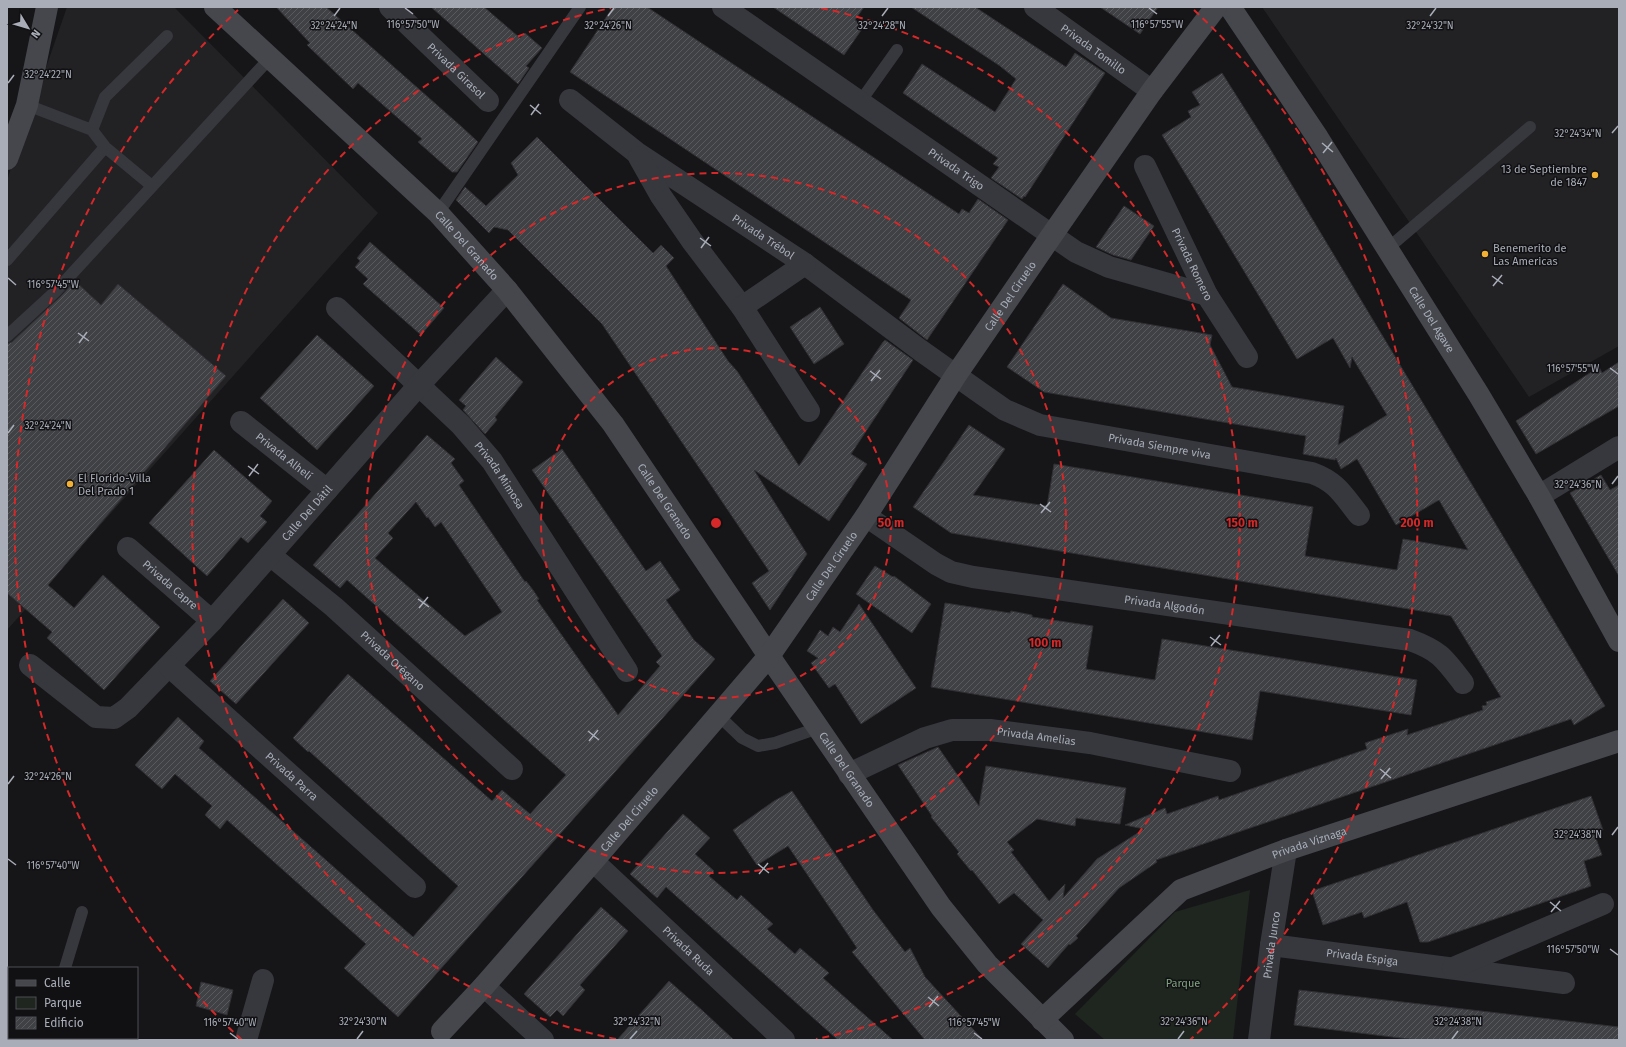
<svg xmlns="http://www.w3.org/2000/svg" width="1626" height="1047" font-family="'Fira Sans',sans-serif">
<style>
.built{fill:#222225}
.green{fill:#1e261f}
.building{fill:url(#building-hatch);stroke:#303034;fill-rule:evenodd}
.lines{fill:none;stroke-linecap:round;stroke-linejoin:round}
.lane{stroke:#37383d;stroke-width:12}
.street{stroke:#37383d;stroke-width:22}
.secondary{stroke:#45474d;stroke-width:22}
.ticks{fill:none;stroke:#a8adb8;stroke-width:1.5}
.ring{fill:none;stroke:#d62828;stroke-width:2;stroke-dasharray:7 5}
.poi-dot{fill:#f2b134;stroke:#111113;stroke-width:1.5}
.labels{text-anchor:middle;stroke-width:3;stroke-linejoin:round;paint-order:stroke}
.street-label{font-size:11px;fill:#a8adb8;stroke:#111113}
.poi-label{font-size:11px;fill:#a8adb8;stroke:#111113;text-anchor:start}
.park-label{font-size:11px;fill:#7fa381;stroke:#111113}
.ticks-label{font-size:10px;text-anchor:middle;fill:#a8adb8;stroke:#111113;stroke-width:3;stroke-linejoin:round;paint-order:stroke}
.centre{fill:#d62828;stroke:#111113;stroke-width:2}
.ring-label{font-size:12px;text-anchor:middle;font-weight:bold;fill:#d62828;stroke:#111113;stroke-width:3;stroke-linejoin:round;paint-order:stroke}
</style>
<defs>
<pattern id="building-hatch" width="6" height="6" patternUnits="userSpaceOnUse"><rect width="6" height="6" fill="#404145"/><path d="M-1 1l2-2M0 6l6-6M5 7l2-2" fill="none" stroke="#595a5e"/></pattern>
</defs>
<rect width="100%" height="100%" fill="#161618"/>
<path class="built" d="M67,7H174L378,213L7,630V180Z
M1262,7H1619V346L1529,397Z"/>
<path class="green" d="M1250,890L1233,1040H1105L1075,1014L1175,912Z"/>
<path class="building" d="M276,7H326L463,128L478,142L457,172H452L418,142L422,139L358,83L353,89L307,45L310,43Z
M431,7H484L520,38L525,33L542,48L526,66L529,68L518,84Z
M613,7H647L959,214L962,209L969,213L978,199L1008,220L927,340L899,318L911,300L570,72Z
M773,7H864L855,20L864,26L844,55Z
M911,7H975L1066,67L1075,53L1105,73L1025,197L1024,196L1022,199L991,178L999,167L993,164L998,158L903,93L922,64L995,112L1016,79L1000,66Z
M1100,7H1158L1140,34Z
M1222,73L1269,147L1605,706L1574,725L1571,719L1156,860L1157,862L1119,888L1076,936L1078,938L1070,945L1069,944L1048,968L1021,944L1043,920L1014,893L999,904L972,870L971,871L957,854L959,852L931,817L932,816L898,765L938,747L979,806L986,766L1126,788L1120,824L1076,818L1075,826L1037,819L1007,842L1014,850L1011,852L1049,901L1065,884L1063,898L1097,859L1144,829L1125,825L1165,808L1167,814L1218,796L1219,800L1251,789L1367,749L1365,743L1408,729L1407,735L1483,710L1482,706L1487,705L1486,702L1501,697L1451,616L951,533L913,507L969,425L1005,449L973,495L1047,506L1054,464L1313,507L1305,556L1397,570L1403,539L1468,550L1439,500L1396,525L1357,459L1341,469L1336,458L1335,460L1303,454L1306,436L1044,392L1007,367L1063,284L1111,318L1212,335L1210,345L1232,387L1344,406L1338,445L1387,415L1352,357L1350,368L1333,338L1297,359L1162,135L1191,117L1188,111L1200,105L1192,92Z
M537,137L653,253L661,245L674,258L666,266L728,361L737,371L799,466L883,342L885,340L913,360L851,454L867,464L829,521L754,470L807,554L770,610L752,583L769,571L602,324L508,230L494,227L489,233L456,200L465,187L486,206L518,175L511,163Z
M1124,206L1154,226L1131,260L1113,255L1096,247Z
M370,242L444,308L421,335L363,284L368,279L355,267L360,261L357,258Z
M75,281L101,305L118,284L226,376L48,585L74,608L103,575L160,627L104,690L47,638L52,632L7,593V344L12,342L61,296Z
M820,307L844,344L814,364L790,327Z
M317,335L374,386L317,450L260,398Z
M496,357L523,382L495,417L497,420L485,434L463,410L466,406L459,400Z
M1619,362V406L1536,454L1516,421L1599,367L1602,373Z
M427,435L455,459L451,463L464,481L459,485L525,582L526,581L533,590L539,599L537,600L618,715L660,666L656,662L662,656L532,470L562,449L646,571L660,561L680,590L666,600L694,640L715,659L398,1017L344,968L366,944L227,820L220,829L205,815L212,806L175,774L162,789L135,765L178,717L204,741L199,748L413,937L458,886L309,751L308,752L293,738L348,674L492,801L502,790L530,814L566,775L347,580L340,588L313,565ZM416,502L427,518L428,517L435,527L441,522L502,612L465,636L375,558L393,538L388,533Z
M214,450L272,501L260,516L267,522L248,543L241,537L207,576L149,523Z
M1601,475L1610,490L1619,485V576L1570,493Z
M875,566L893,577L894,576L931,604L912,633L856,594Z
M283,599L309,623L236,704L210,681Z
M945,603L1010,613L1011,611L1032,615V617L1093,626L1086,669L1155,680L1162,639L1417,680L1411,715L1260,691L1252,740L931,687Z
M859,604L916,688L861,724L835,684L829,688L811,663L818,658L807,651L820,630L828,636L833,627L840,632Z
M792,791L873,910L905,952L910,948L925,977L983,1040H925L852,952L857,948L788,846L757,865L733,830L774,801Z
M1591,796L1603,830L1594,833L1602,855L1584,861L1591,886L1428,942H1420L1407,902L1364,918L1362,912L1323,925L1312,891Z
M683,814L710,838L695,854L714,871L709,876L737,900L741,895L773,924L767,929L795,954L800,948L829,973L823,978L893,1040H838L666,887L657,898L630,874Z
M601,907L628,931L580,985L585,990L563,1016L557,1010L550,1017L524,994Z
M669,981L704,1012L734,1040H617Z
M201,982L233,990L227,1015L196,1006Z
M1299,990L1619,1027V1040H1417L1294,1025Z"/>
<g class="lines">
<path class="lane" d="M860,102L897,50
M27,105L92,130
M152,186L105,147L92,130L105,97L167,36
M438,213L580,7
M1387,249L1530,127
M7,260L105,147
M7,336L56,291L270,58
M718,715L742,738L758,746L775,743L818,728
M65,968L82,912
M43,1040L44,1038"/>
<g class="street">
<path id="s1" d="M390,7L488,101"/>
<path id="s2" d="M723,7L1076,252L1109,267L1207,295"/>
<path id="s3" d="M1035,7L1152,91"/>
<path id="s4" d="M570,100L637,153L805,264L920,350L982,394L1005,410L1040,425L1312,473C1337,482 1343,495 1359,515"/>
<path d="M639,157L661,196L692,241L742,307L809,411"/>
<path id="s5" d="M1145,166L1207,295L1247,357"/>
<path d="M742,307L805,264"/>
<path id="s6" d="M337,308L461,425L492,461L627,671"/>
<path id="s7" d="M241,422L327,490"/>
<path d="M1539,496L1619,447"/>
<path id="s8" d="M866,516L936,564L951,572L973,577L1410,640C1440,651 1444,658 1463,683"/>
<path id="s9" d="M128,548L212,621"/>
<path id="s10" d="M270,555L334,607L512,769"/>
<path id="s11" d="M30,665L96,717L114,718L128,708L212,621L419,385L507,290"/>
<path id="s12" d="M169,666L415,887"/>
<path id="s13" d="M849,774L925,738L952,730H990L1090,743L1230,771"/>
<path id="s14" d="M593,861L784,1040"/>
<path id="s15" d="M1271,945L1564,983"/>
<path d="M1453,968L1603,904"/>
<path d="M484,986L543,1040"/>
<path d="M246,1040L263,980"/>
<path id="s16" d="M1259,1040L1271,945L1286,850"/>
</g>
<g class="secondary">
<path id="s17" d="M215,7L438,213L507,290L613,424L769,656L941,907L987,964L1063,1040"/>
<path id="s18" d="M1230,7L1318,138L1479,395L1539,496L1619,641"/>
<path d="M7,159L27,105L47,7"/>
<path id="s19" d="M1042,1020L1181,890L1286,850L1619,741"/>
<path id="s20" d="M442,1031L484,986L593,861L769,656L866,516L956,375L1052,235L1152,91L1216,7"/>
</g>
</g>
<path class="ticks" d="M405,8L413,14M1149,8L1157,14M334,16L340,8M608,16L614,8M882,16L888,8M1430,16L1436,8M8,83L14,75M530,105L541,114M531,115L539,104M1612,133L1618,126M1322,143L1333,152M1323,153L1332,142M700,238L711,246M701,248L709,237M1492,276L1503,284M8,278L16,285M1493,286L1502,275M78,333L89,341M79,343L87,332M1610,368L1618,374M870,371L881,379M871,381L880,370M8,433L14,425M248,466L259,474M249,476L258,464M1612,484L1618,476M1040,504L1051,512M1041,513L1050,502M418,599L429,607M419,608L428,597M1210,637L1221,645M1211,646L1220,635M588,731L599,740M589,741L598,730M1380,769L1391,778M1381,779L1390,768M8,784L14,776M1612,835L1618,827M8,859L16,865M758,864L769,873M759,874L768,863M1550,902L1561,911M1551,912L1560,901M1610,949L1618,955M928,997L939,1006M929,1007L938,996M230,1033L238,1039M974,1033L982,1039M357,1039L363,1031M630,1039L637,1031M1178,1039L1184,1031M1452,1039L1458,1031"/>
<g class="ring">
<circle cx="716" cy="523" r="175"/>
<circle cx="716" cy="523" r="350"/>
<path d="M616 1039A526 526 0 0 1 611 8M821 8A526 526 0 0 1 816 1039"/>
<path d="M242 1040A701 701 0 0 1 238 10M1194 10A701 701 0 0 1 1190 1040"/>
</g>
<g class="poi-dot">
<circle cx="1595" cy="175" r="4"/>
<circle cx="1485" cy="254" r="4"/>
<circle cx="70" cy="484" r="4"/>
</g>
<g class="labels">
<g class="street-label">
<text dy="4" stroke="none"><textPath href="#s3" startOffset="72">Privada Tomillo</textPath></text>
<text dy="4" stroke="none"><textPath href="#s1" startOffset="92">Privada Girasol</textPath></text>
<text dy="4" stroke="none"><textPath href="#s2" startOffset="284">Privada Trigo</textPath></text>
<text dy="4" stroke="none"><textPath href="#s4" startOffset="237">Privada Trébol</textPath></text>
<text dy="4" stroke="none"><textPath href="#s17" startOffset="347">Calle Del Granado</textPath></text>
<text dy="4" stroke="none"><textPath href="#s5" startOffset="109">Privada Romero</textPath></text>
<text dy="4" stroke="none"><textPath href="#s20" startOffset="931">Calle Del Ciruelo</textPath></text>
<text dy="4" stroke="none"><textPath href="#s18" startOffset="372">Calle Del Agave</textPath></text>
<text dy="4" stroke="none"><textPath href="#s4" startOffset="694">Privada Siempre viva</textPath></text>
<text dy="4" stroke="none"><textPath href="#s7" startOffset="55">Privada Alhelí</textPath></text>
<text dy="4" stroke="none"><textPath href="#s6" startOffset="234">Privada Mimosa</textPath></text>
<text dy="4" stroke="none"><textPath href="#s17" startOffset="671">Calle Del Granado</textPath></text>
<text dy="4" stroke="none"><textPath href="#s11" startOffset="384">Calle Del Dátil</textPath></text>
<text dy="4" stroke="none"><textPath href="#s20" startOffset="607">Calle Del Ciruelo</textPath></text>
<text dy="4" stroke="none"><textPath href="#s9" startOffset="56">Privada Capre</textPath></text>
<text dy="4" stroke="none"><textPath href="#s8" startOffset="318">Privada Algodón</textPath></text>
<text dy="4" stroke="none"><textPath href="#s10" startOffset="162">Privada Orégano</textPath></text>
<text dy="4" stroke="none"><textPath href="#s13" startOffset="197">Privada Amelias</textPath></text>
<text dy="4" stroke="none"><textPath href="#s17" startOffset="995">Calle Del Granado</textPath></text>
<text dy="4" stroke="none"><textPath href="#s12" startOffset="165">Privada Parra</textPath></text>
<text dy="4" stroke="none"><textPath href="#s20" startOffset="283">Calle Del Ciruelo</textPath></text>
<text dy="4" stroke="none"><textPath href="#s19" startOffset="327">Privada Viznaga</textPath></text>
<text dy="4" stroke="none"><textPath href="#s16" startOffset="96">Privada Junco</textPath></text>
<text dy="4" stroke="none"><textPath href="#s14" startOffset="131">Privada Ruda</textPath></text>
<text dy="4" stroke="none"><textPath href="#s15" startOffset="92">Privada Espiga</textPath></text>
</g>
<g class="poi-label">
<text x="1587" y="173" text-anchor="end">13 de Septiembre<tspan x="1587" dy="13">de 1847</tspan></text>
<text x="1493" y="252">Benemerito de<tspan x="1493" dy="13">Las Americas</tspan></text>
<text x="78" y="482">El Florido-Villa<tspan x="78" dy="13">Del Prado 1</tspan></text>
</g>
<g class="park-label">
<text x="1183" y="987">Parque</text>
</g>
</g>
<g class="ticks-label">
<text x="413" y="28">116°57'50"W</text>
<text x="1157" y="28">116°57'55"W</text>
<text x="334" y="29">32°24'24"N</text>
<text x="882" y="29">32°24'28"N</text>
<text x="608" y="29">32°24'26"N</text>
<text x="1430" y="29">32°24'32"N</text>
<text x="48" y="78">32°24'22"N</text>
<text x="1578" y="137">32°24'34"N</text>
<text x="53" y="288">116°57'45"W</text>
<text x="1573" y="372">116°57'55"W</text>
<text x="48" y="429">32°24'24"N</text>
<text x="1578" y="488">32°24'36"N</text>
<text x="48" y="780">32°24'26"N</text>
<text x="1578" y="838">32°24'38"N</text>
<text x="53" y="869">116°57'40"W</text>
<text x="1573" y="953">116°57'50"W</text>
<text x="363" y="1025">32°24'30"N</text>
<text x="637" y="1025">32°24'32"N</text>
<text x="1184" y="1025">32°24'36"N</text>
<text x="1458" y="1025">32°24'38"N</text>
<text x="230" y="1026">116°57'40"W</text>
<text x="974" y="1026">116°57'45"W</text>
</g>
<circle cx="716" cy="523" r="6" class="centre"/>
<g class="ring-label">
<text x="891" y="527">50 m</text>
<text x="1242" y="527">150 m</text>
<text x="1417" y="527">200 m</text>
<text x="1045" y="647">100 m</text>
</g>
<rect width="1626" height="1047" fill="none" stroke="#a8adb8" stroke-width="16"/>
<rect x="8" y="967" width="130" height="72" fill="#111113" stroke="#4d4f55"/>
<rect x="16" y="980" width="20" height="6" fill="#45474d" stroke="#4d4f55"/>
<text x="44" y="987" font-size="12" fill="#a8adb8">Calle</text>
<rect x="16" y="997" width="20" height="12" fill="#1e261f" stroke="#4d4f55"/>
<text x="44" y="1007" font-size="12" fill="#a8adb8">Parque</text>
<rect x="16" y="1017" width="20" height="12" fill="url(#building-hatch)" stroke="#4d4f55"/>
<text x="44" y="1027" font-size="12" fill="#a8adb8">Edificio</text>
<g transform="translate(28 28) rotate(128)" stroke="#111113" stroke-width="3" paint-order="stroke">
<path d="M0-3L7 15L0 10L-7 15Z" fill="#a8adb8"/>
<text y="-6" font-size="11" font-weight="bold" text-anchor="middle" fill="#a8adb8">N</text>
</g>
</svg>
